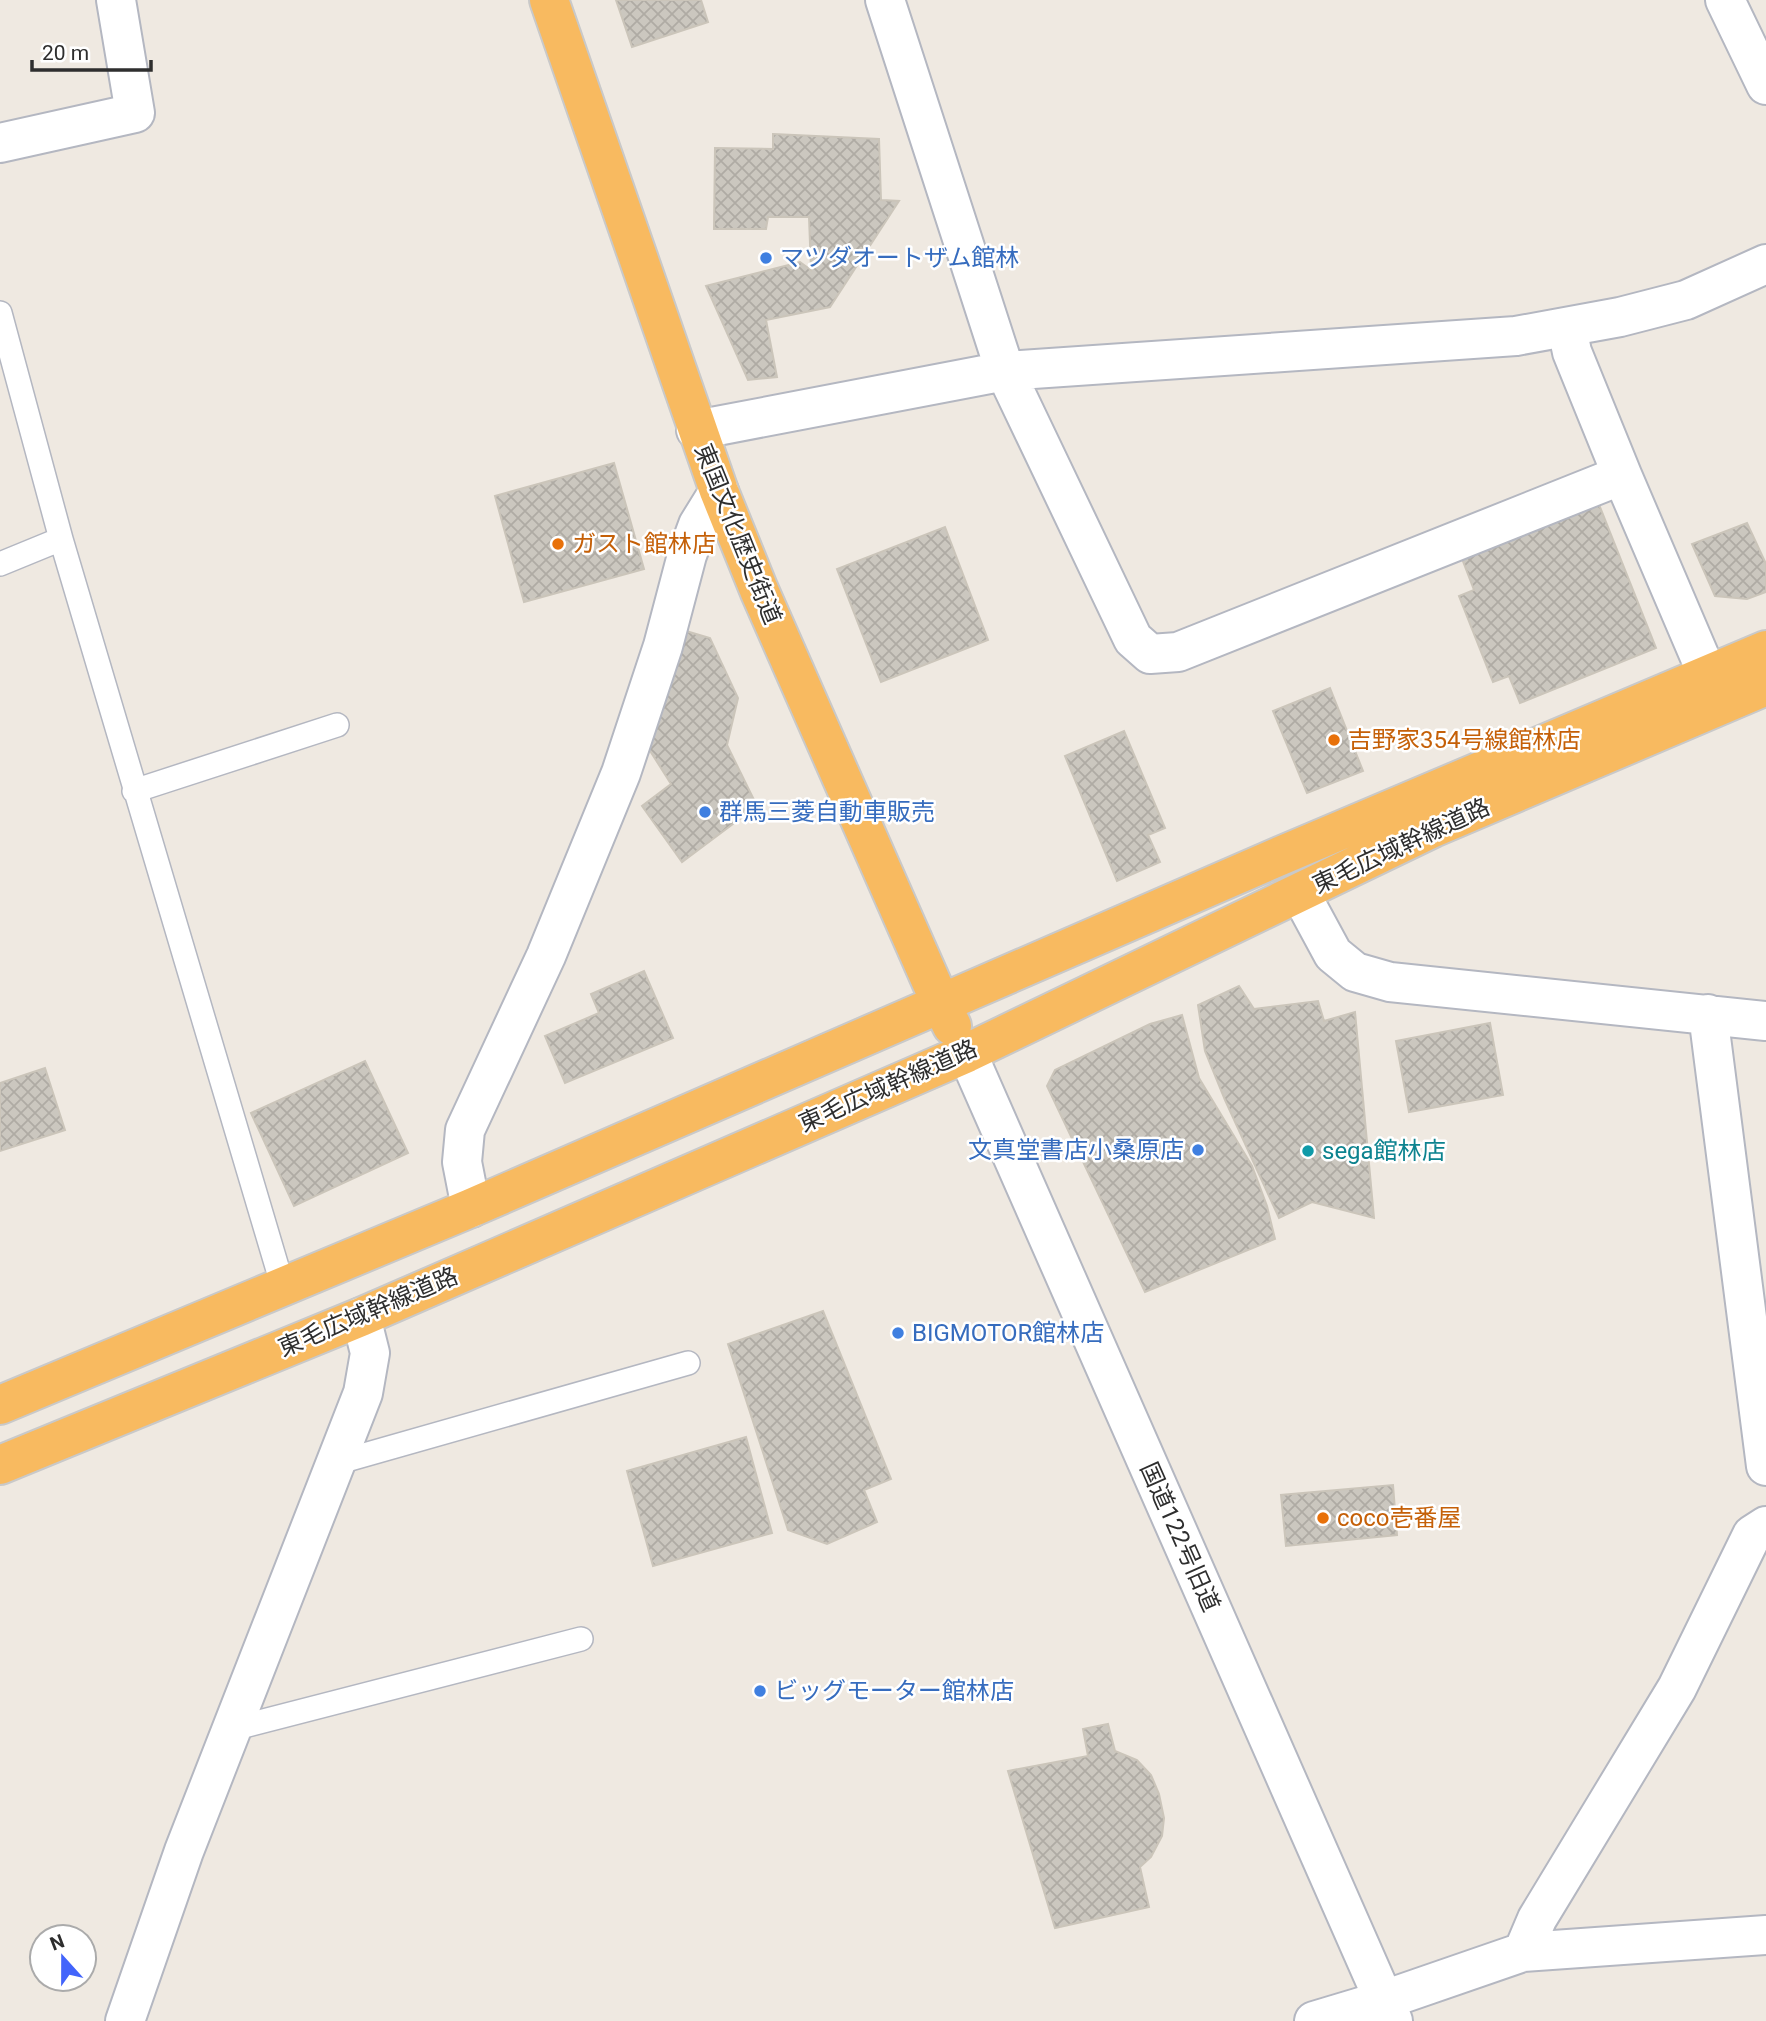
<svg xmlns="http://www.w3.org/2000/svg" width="1766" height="2021" font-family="Roboto,'Noto Sans JP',sans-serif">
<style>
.building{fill:url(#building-cross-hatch);stroke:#cbc5ba;stroke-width:2}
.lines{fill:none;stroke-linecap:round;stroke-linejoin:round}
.service-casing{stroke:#b4b7c1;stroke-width:26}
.minor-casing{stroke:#b4b7c1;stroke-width:42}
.tertiary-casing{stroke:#b4b7c1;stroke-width:42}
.trunk-casing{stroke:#c9c9c9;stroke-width:42}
.service{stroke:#fff;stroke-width:23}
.minor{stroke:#fff;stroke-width:38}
.tertiary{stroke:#fff;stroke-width:38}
.trunk{stroke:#f8ba60;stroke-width:38}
.shop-dot{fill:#3f7fe0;stroke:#fff;stroke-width:2.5}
.food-dot{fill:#e8710a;stroke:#fff;stroke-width:2.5}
.culture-dot{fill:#0f9aa8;stroke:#fff;stroke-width:2.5}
.labels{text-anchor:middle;stroke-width:5;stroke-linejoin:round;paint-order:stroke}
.shop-label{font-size:24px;fill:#366cbe;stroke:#fff;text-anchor:start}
.street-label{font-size:24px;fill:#2e2e2e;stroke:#fff}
.food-label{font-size:24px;fill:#c56008;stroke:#fff;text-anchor:start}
.culture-label{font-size:24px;fill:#0d838f;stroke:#fff;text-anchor:start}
</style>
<defs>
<pattern id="building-cross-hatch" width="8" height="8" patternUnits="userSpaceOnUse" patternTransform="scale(1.75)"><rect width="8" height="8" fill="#cbc7bf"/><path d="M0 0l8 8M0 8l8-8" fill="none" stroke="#afaba4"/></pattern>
</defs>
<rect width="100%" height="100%" fill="#efe9e1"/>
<path class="building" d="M616,0H701L708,22L632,47Z
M773,134L879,139L881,200L899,201L830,307L766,320L777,377L748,380L706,286L800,262L811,270L809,217H768L766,229H714L715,148L773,149Z
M614,463L644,569L524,602L495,496Z
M1598,502L1656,648L1520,703L1509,676L1493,682L1459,596L1474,590L1461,556Z
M1747,523L1766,564V592L1747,599L1715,596L1692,544Z
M945,527L988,640L881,682L837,569Z
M686,631L710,638L738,698L727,745L757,806L682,862L642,806L671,784L647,746Z
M1330,688L1363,771L1307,793L1273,711Z
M1124,731L1165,828L1148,835L1160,862L1117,881L1065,756Z
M644,971L673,1038L565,1083L545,1036L599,1013L591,994Z
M1239,986L1254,1009L1318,1001L1324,1021L1355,1012L1374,1218L1312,1202L1279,1218L1225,1100L1205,1051L1198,1005Z
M1182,1015L1199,1078L1252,1166L1267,1206L1275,1239L1145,1292L1047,1086L1055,1070L1150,1024Z
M1490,1023L1503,1095L1409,1112L1396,1041Z
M365,1061L408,1153L294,1206L251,1113Z
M45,1068L65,1130L0,1151V1083Z
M823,1311L891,1479L864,1490L877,1522L827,1544L788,1530L728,1344Z
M746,1437L772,1533L653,1566L627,1471Z
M1393,1485L1397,1535L1286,1546L1281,1495Z
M1108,1724L1115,1751L1137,1760L1151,1775L1159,1794L1164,1818L1162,1836L1151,1857L1140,1867L1149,1907L1055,1928L1008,1771L1088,1756L1083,1729Z"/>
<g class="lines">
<g class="service-casing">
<path id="service" d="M0,313L61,539
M0,564L61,539L283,1287
M134,791L337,725
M336,1463L688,1363
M232,1729L581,1639"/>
</g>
<g class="minor-casing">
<path id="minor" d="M885,0L1005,371L1133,639L1150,654L1178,652L1622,475
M1725,0L1766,85
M0,143L135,113L116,0
M1567,328L1572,352L1622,475L1720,704
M696,430L1005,371L1516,336L1620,317L1686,300L1766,264
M1300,893L1333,954L1355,972L1390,982L1766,1021
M1708,1014L1766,1466
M471,1208L462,1162L465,1130L546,956L621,773L663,646L687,555L698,525L719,491
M1523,1952L1537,1919L1677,1688L1752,1535L1766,1526
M125,2021L184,1851L363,1393L370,1353L361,1317
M1314,2021L1384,2000L1523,1952L1766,1935"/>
</g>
<g class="tertiary-casing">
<path id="tertiary" d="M967,1053L1393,2021"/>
</g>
<g class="trunk-casing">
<path id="trunk" d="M549,0L719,491L759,590L941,1004L952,1026
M0,1405L471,1208L1280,856L1766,650
M0,1465L361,1317L967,1053L1433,828L1766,686"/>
</g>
<use href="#service" class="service"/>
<use href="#minor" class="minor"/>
<use href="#tertiary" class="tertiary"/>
<use href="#trunk" class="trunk"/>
</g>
<g class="shop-dot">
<circle cx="766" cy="258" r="7"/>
<circle cx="705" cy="812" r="7"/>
<circle cx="1198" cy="1150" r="7"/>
<circle cx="898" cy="1333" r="7"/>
<circle cx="760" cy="1691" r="7"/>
</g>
<g class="food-dot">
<circle cx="558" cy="544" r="7"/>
<circle cx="1334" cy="740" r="7"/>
<circle cx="1323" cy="1518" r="7"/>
</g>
<circle class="culture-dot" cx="1308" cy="1151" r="7"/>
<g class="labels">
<g class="shop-label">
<text x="780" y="266">マツダオートザム館林</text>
<text x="719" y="820">群馬三菱自動車販売</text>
<text x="1184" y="1158" text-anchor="end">文真堂書店小桑原店</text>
<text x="912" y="1341">BIGMOTOR館林店</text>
<text x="774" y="1699">ビッグモーター館林店</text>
</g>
<g class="street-label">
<text transform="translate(738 534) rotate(68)" y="8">東国文化歴史街道</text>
<text transform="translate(1401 846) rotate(-25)" y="8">東毛広域幹線道路</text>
<text transform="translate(888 1086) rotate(-24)" y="8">東毛広域幹線道路</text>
<text transform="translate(368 1312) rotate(-23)" y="8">東毛広域幹線道路</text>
<text transform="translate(1180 1537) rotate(66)" y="8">国道122号旧道</text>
</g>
<g class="food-label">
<text x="572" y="552">ガスト館林店</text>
<text x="1348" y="748">吉野家354号線館林店</text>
<text x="1337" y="1526">coco壱番屋</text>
</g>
<g class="culture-label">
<text x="1322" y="1159">sega館林店</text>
</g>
</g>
<g transform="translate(63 1958) rotate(339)"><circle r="33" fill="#ffffff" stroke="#ababab" stroke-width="2"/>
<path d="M0-5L12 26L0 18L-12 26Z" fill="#4264fb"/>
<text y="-10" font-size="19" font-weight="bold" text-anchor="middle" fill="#2e2e2e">N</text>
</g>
<path d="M32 60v10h119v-10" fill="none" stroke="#2e2e2e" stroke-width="3.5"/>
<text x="42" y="60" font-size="21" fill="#2e2e2e" stroke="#ffffff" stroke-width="5" paint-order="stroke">20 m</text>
</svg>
